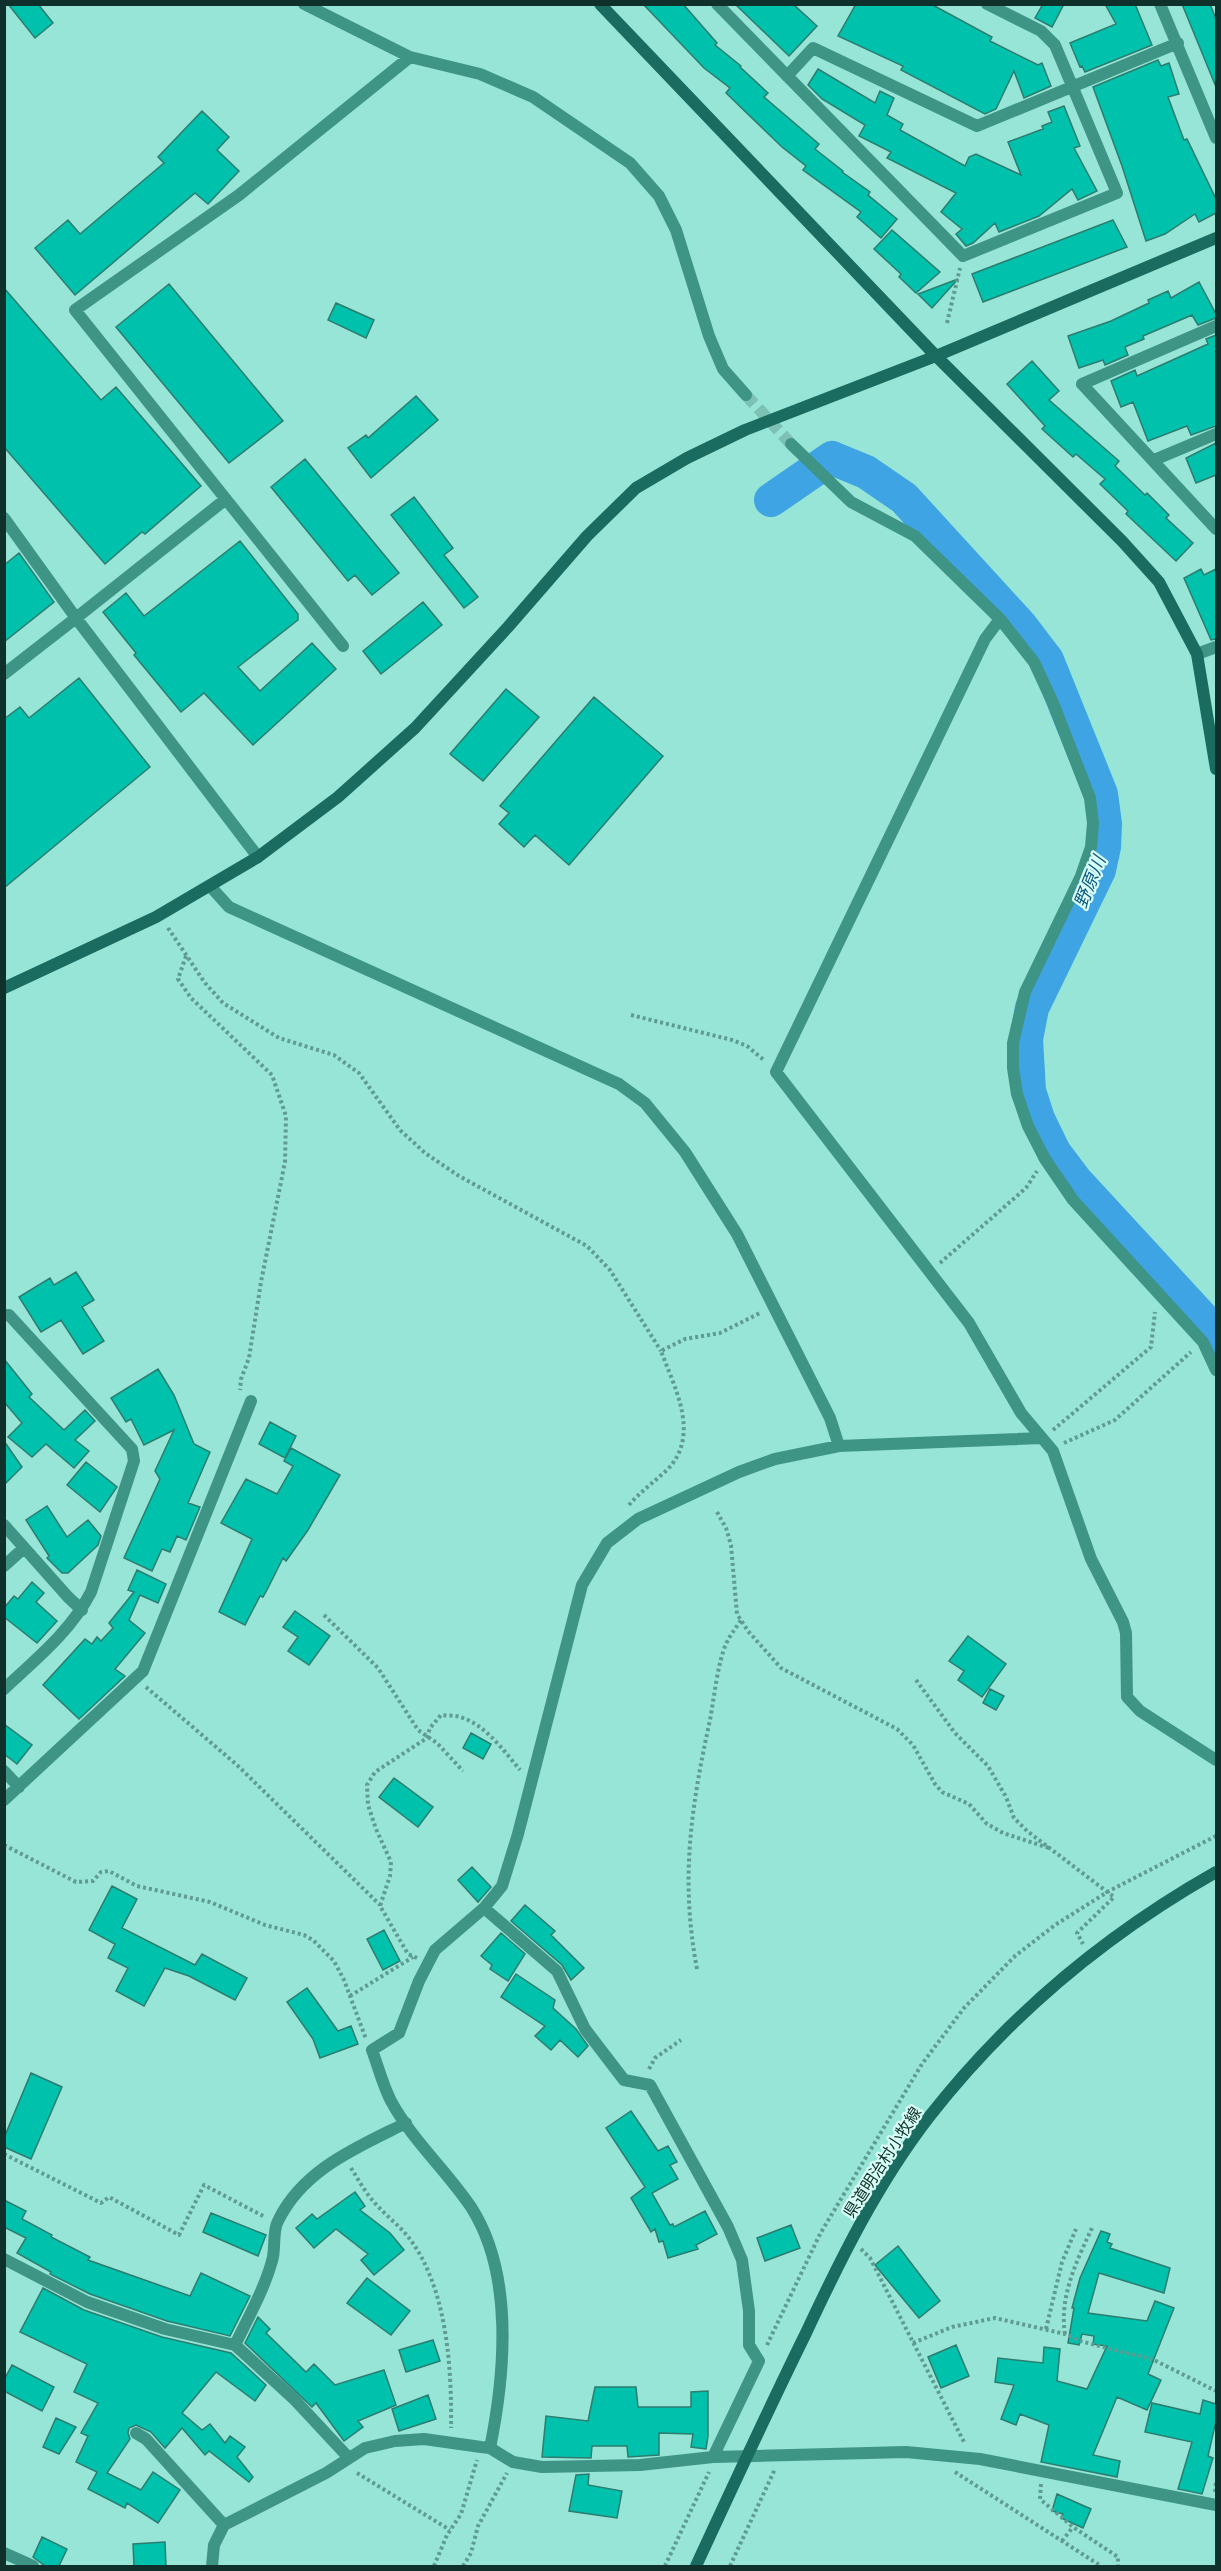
<svg xmlns="http://www.w3.org/2000/svg" width="1221" height="2571" font-family="Lato,'Noto Sans JP',sans-serif">
<style>
.lines{fill:none;stroke-linecap:round;stroke-linejoin:round}
.river{stroke:#3fa4e4;stroke-width:34}
.building{fill:#00c2ac;stroke:#2c7c6f;stroke-width:1.5}
.street-tunnel{stroke:#7cc1b4;stroke-width:12;stroke-dasharray:12 6;stroke-linecap:butt}
.path{stroke:#5f9b90;stroke-width:4;stroke-dasharray:3 3;stroke-linecap:butt}
.street{stroke:#3e9586;stroke-width:12}
.secondary{stroke:#1a6c60;stroke-width:12}
.labels{text-anchor:middle;stroke-width:4.5;stroke-linejoin:round;paint-order:stroke}
.street-label{font-size:16px;fill:#0f302b;stroke:#d9fef6}
.water-label{font-size:18px;font-style:italic;fill:#0c5883;stroke:#d9fef6}
</style>
<rect width="100%" height="100%" fill="#97e5d6"/>
<g class="lines">
<path class="river" d="M771,500L832,458L866,472L904,498L1021,626L1047,660L1101,794L1105,824L1104,847L1099,870L1032,1008L1026,1039L1029,1091L1038,1119L1054,1152L1075,1180L1204,1320L1216,1337"/>
</g>
<path class="building" d="M8,4H38L53,23L35,38Z
M643,4H683L717,43L715,45L741,66L740,67L768,93L764,97L819,144L815,149L843,171L842,172L870,192L868,195L897,219L881,238L857,217L861,212L803,170L806,166L782,147L726,93L730,88L704,68Z
M735,4H793L817,26L789,56Z
M856,4H931L992,37L990,41L1038,65L1042,63L1051,86L1024,98L1014,71L996,109L985,114L901,70L903,66L838,36Z
M1043,4H1064L1052,27L1035,18Z
M1105,4H1135L1152,45L1085,72L1082,66L1080,67L1070,43L1116,24Z
M1182,4H1210L1216,19V87Z
M1158,60L1161,66L1169,63L1179,94L1168,97L1184,140L1187,139L1216,199V213L1199,222L1195,214L1165,234L1146,241L1122,166L1093,87Z
M818,69L875,103L880,91L894,98L887,115L903,124L900,130L965,166L969,157L976,154L1021,175L1008,142L1043,129L1042,126L1052,122L1048,112L1064,106L1080,146L1074,148L1097,191L1078,200L1072,189L1039,216L999,232L995,223L973,243L966,246L956,234L962,229L941,212L956,193L887,158L891,152L859,136L865,125L822,99L808,85Z
M202,111L229,137L217,150L239,171L208,204L195,193L75,295L35,248L68,220L80,234L164,163L158,157Z
M1113,220L1127,247L983,302L972,274Z
M892,230L940,272L916,293L899,277L901,274L874,249Z
M958,279L932,308L918,294Z
M1199,282L1216,314V318L1198,325L1192,315L1143,336L1144,339L1125,347L1128,355L1105,365L1103,360L1079,368L1068,336L1111,321L1149,303L1148,300L1168,291L1171,298Z
M169,284L283,421L229,463L116,327Z
M4,288L101,400L116,387L201,486L145,534L142,532L105,564L4,447Z
M336,303L374,320L366,338L328,320Z
M1216,335V426L1191,435L1187,426L1148,441L1133,402L1121,407L1111,381L1135,370L1137,376L1177,358L1208,344L1206,339Z
M1032,361L1059,391L1049,400L1119,461L1115,466L1145,495L1147,493L1169,515L1166,518L1193,543L1176,561L1126,514L1128,511L1100,484L1105,479L1076,454L1073,457L1042,429L1045,426L1007,384Z
M416,396L438,420L371,478L348,448L366,435L368,438Z
M1216,443V475L1196,483L1186,458Z
M305,459L399,573L372,595L355,575L348,581L271,487Z
M414,497L453,548L444,555L478,597L464,608L391,515Z
M240,541L298,614V620L238,667L260,691L312,643L336,669L253,745L204,693L181,712L134,655L136,653L103,612L126,593L144,616Z
M19,553L54,602L4,642V565Z
M1201,569L1204,575L1216,569V639L1211,640L1184,578Z
M423,602L442,625L381,674L363,651Z
M79,678L150,767L4,888V719L20,707L29,718Z
M506,689L539,717L483,781L450,754Z
M594,697L663,756L569,865L535,835L524,847L499,824L509,813L500,806Z
M76,1272L94,1300L82,1307L104,1341L83,1354L61,1320L41,1332L19,1297L50,1278L54,1285Z
M4,1359L32,1394L29,1397L64,1430L85,1410L95,1421L75,1440L89,1451L74,1468L46,1444L32,1457L8,1437L22,1423L4,1402Z
M158,1369L174,1395L194,1444L210,1452L188,1503L200,1507L186,1540L177,1536L170,1552L162,1549L152,1571L124,1558L160,1479L155,1471L174,1430L144,1445L131,1419L126,1422L111,1398Z
M270,1422L296,1436L285,1458L259,1444Z
M4,1441L22,1467L4,1485Z
M291,1448L340,1475L308,1530L286,1561L283,1558L268,1588L263,1597L260,1596L245,1625L219,1612L252,1539L221,1523L246,1479L277,1494L293,1466L284,1461Z
M86,1462L117,1487L100,1512L67,1485Z
M47,1506L67,1537L88,1520L101,1536L98,1545L68,1573H62L47,1558L49,1556L26,1520Z
M137,1570L166,1584L158,1603L140,1595L129,1620L145,1633L115,1669L125,1676L79,1719L43,1685L85,1639L92,1644L97,1637L101,1641L113,1628L109,1623L134,1592L128,1590Z
M32,1582L44,1593L36,1602L57,1621L37,1643L4,1617V1608L14,1596L18,1599Z
M295,1611L330,1636L309,1665L288,1651L298,1637L283,1627Z
M968,1636L1006,1664L982,1697L958,1680L964,1671L949,1661Z
M990,1689L1004,1696L996,1710L983,1703Z
M4,1724L32,1745L17,1764L4,1754Z
M471,1733L491,1744L483,1759L463,1748Z
M394,1778L433,1807L418,1827L379,1797Z
M472,1867L491,1887L478,1902L458,1880Z
M112,1886L137,1899L122,1928L195,1965L202,1954L247,1978L235,2000L189,1976L165,1968L144,2006L116,1991L128,1968L108,1958L115,1944L89,1930Z
M525,1905L555,1931L551,1935L584,1968L571,1980L562,1965L511,1921Z
M384,1930L400,1961L383,1970L367,1939Z
M501,1933L525,1954L508,1981L490,1969L492,1965L481,1956Z
M516,1974L555,2000L553,2008L576,2029L588,2046L578,2057L560,2040L551,2050L535,2036L545,2026L501,1997Z
M307,1988L338,2031L351,2026L358,2044L320,2058L313,2039L287,2002Z
M31,2073L62,2087L31,2159L4,2147V2138Z
M631,2111L658,2151L668,2146L677,2162L670,2165L678,2179L652,2193L670,2225L673,2224L674,2227L705,2211L717,2234L696,2245L698,2249L668,2258L663,2241L659,2242L655,2229L651,2232L631,2198L645,2187L606,2128Z
M355,2192L365,2206L360,2210L390,2233L404,2250L374,2275L361,2260L368,2254L336,2229L314,2248L296,2228L312,2214L317,2219Z
M4,2200L26,2211L22,2219L52,2235L51,2237L90,2257L88,2260L190,2296L201,2273L250,2296L230,2336L167,2321L90,2294L50,2274L51,2272L17,2253L26,2238L4,2227Z
M211,2213L266,2235L258,2256L203,2232Z
M791,2225L800,2248L765,2261L757,2238Z
M1101,2231L1110,2234L1107,2242L1112,2244L1110,2248L1170,2268L1164,2293L1099,2273L1088,2313L1147,2321L1155,2301L1174,2308L1148,2374L1161,2380L1147,2410L1117,2397L1093,2455L1120,2461L1117,2477L1041,2462L1049,2425L1020,2414L1016,2425L1001,2419L1014,2385L995,2382L998,2358L1043,2363L1044,2347L1060,2349L1057,2381L1087,2389L1107,2346L1093,2344L1094,2336L1082,2334L1079,2345L1068,2343L1074,2308H1072L1080,2278Z
M898,2246L940,2301L919,2318L875,2265Z
M367,2278L410,2311L391,2335L347,2303Z
M43,2288L84,2310L162,2337L231,2353L266,2385L255,2401L216,2372L182,2413L202,2430L210,2424L225,2443L230,2436L245,2447L237,2457L253,2477L249,2482L209,2451L205,2455L182,2428L165,2448L151,2432L136,2425L129,2428L128,2433L130,2439L107,2473L141,2490L153,2472L180,2490L158,2523L127,2503L125,2508L88,2489L97,2472L76,2462L88,2436L81,2433L98,2403L74,2392L87,2364L20,2332Z
M258,2317L270,2329L266,2333L306,2372L314,2364L335,2385L384,2370L396,2405L358,2421L363,2427L344,2441L316,2403L312,2407L245,2343Z
M433,2340L440,2361L406,2372L399,2350Z
M956,2345L969,2376L941,2388L928,2357Z
M12,2365L54,2387L42,2411L4,2391V2380Z
M595,2387H636L638,2407H691V2392L708,2391V2436L706,2449L691,2447L693,2434L659,2433V2455L628,2457L627,2446H592L591,2458L542,2457L546,2416L588,2421Z
M428,2395L436,2419L399,2431L392,2409Z
M1203,2400L1216,2404V2421L1208,2456L1213,2458L1202,2494L1178,2489L1192,2442L1145,2432L1152,2403L1200,2414Z
M56,2418L76,2427L59,2454L43,2447Z
M589,2474L588,2485L622,2491L617,2518L569,2511L576,2475Z
M1057,2494L1091,2509L1083,2528L1061,2518L1063,2514L1052,2511Z
M42,2537L67,2549L59,2566H45L33,2557Z
M165,2542L166,2566H134L133,2544Z"/>
<g class="lines">
<path class="street-tunnel" d="M746,395L791,444"/>
<path class="path" d="M947,323L960,268
M168,928L205,983L223,1003L279,1038L334,1055L359,1073L400,1130L425,1153L459,1176L587,1246L610,1270L661,1351
M186,956L178,979L191,998L272,1075L286,1116L285,1162L261,1282L249,1358L241,1379L240,1390
M631,1015L732,1040L747,1046L765,1061
M940,1263L1026,1188L1037,1171
M1053,1430L1151,1347L1155,1312
M1064,1443L1115,1420L1191,1352
M629,1505C640,1492 654,1482 667,1470C701,1435 675,1389 661,1351L685,1339L720,1333L760,1313
M717,1512L726,1528L731,1545L737,1614L748,1631L781,1668L897,1729L913,1745L935,1784L942,1792L969,1804L987,1824L1003,1833L1049,1848
M324,1615L378,1668L418,1730L437,1743L463,1771
M916,1680L955,1733L988,1766L1006,1797L1014,1818L1027,1831L1114,1897L1077,1933L1083,1944
M146,1687L237,1765L380,1905
M4,1845L76,1882L93,1881L101,1872L109,1871L137,1886L210,1902L265,1925L304,1935L313,1940L334,1961L344,1980L366,2039
M417,1958L408,1954L380,1906L390,1876L391,1862L376,1829L368,1805L367,1785L375,1772L427,1738L430,1728L441,1715C447,1716 454,1715 460,1717C485,1724 504,1751 520,1770
M697,1969C680,1880 691,1807 710,1720C714,1698 718,1662 726,1644C730,1635 736,1628 741,1620
M350,1996L413,1957
M649,2069L655,2058L681,2040
M4,2154L101,2203L109,2197L179,2235L204,2185L265,2217
M351,2168C358,2179 365,2192 374,2202C385,2215 399,2225 409,2238C447,2287 452,2369 451,2428
M861,2249L870,2258L965,2444
M1046,2329L1062,2262L1076,2229
M1065,2334C1059,2297 1077,2260 1092,2228
M913,2343L952,2327L995,2318L1065,2334L1080,2341L1154,2360L1216,2391
M767,2345L820,2234L922,2064L964,2008L1015,1956L1055,1925L1109,1891L1216,1836
M955,2472L1101,2566
M357,2473L450,2530
M1041,2484L1040,2499L1073,2527L1118,2557V2566
M1215,2492L1216,2482
M1062,2541L1073,2527
M434,2566L447,2535L461,2514L477,2460
M463,2566L471,2553L478,2526L507,2473
M665,2566L709,2472
M730,2566L775,2469"/>
<path class="street" d="M304,4L410,57L480,74L533,97L630,163L659,196L676,230L709,336L723,369L746,395
M717,4L963,256L1117,193L1055,45L1041,31L987,4
M1160,4L1216,138
M787,76L813,48L977,126L1178,43
M1216,326L1082,384L1216,529
M791,444L851,502L915,536L1000,619L1034,662L1053,703L1090,798L1093,823L1091,847L1081,876L1025,992L1013,1043V1068L1017,1094L1028,1126L1045,1159L1073,1200L1203,1342L1216,1370
M1154,460L1216,434
M4,518L76,618L226,499
M1000,619L985,639L776,1072L969,1323L1021,1413L1053,1451L1091,1559L1123,1622L1126,1633L1127,1697L1140,1711L1216,1760
M343,646L75,310L239,195L410,57
M1197,654L1216,647
M4,674L76,618L258,857
M210,886L229,907L619,1084L645,1103L685,1152L737,1234L830,1418L839,1446
M4,1315H9L132,1449L134,1461L91,1592C71,1631 36,1659 4,1689
M4,1525L68,1597L82,1610
M4,1566L24,1548
M4,1771L19,1787
M4,1800L143,1671L251,1401
M484,1908L557,1971L585,2029L624,2080L650,2085L728,2227L742,2260L749,2311V2345L759,2361L713,2457
M4,2259L87,2302L165,2329L235,2345L294,2399L348,2457
M235,2345C248,2318 264,2290 272,2261C276,2249 272,2232 278,2221C303,2169 358,2147 406,2123
M136,2433L146,2439L224,2525
M490,2448C505,2374 514,2274 471,2207C447,2171 412,2140 391,2101C383,2086 378,2066 372,2050L399,2033L419,1981L435,1950L484,1908L502,1886L518,1834L582,1585L607,1543L638,1519L739,1472L775,1459L839,1446L1042,1438
M4,2553L33,2566
M212,2566L214,2545L224,2525L326,2473L365,2448L395,2441L424,2439L481,2447L490,2448L513,2462L542,2467L640,2465L713,2457L906,2452L980,2459L1216,2505"/>
<path class="secondary" d="M600,4L936,356L1122,541L1159,582L1197,654L1216,769
M4,988L156,917L258,857L338,797L415,728L508,627L587,536L636,488L687,458L745,430L936,356L1216,238
M696,2566C732,2488 768,2410 806,2333C841,2258 878,2183 929,2117C1008,2016 1105,1935 1216,1872"/>
</g>
<g class="labels">
<g class="street-label">
<text transform="translate(882 2162) rotate(-57)" y="6">県道明治村小牧線</text>
</g>
<g class="water-label">
<text transform="translate(1090 882) rotate(-68)" y="6">野原川</text>
</g>
</g>
<rect width="1221" height="2571" fill="none" stroke="#0f302b" stroke-width="12"/>
</svg>
